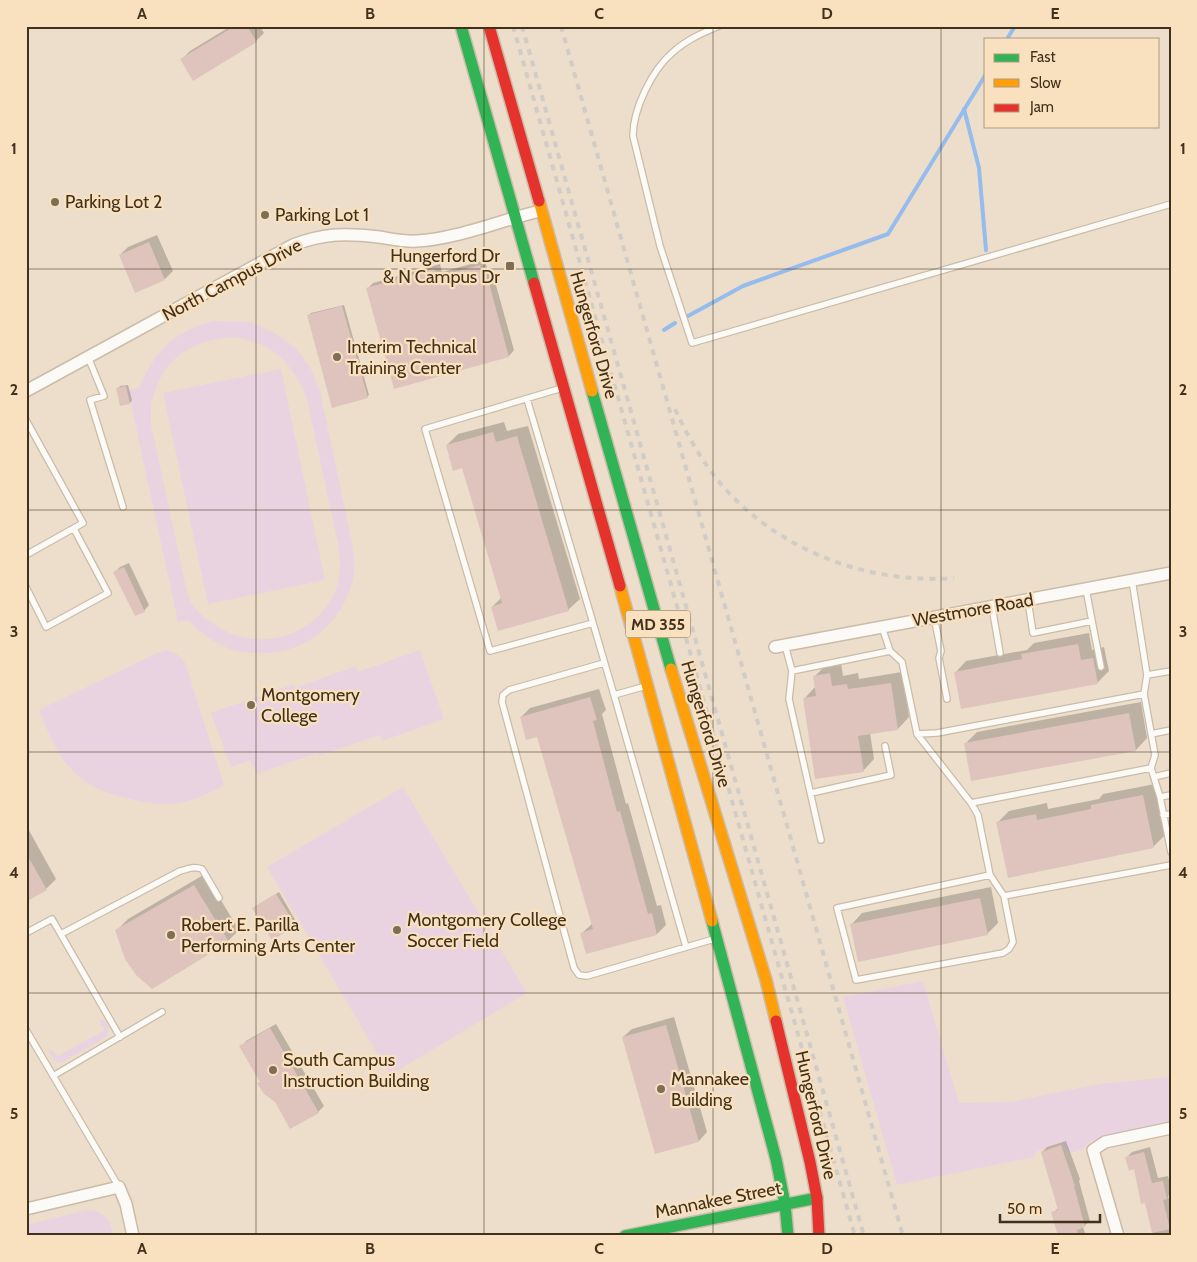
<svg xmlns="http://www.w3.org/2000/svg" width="1197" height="1262" font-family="Cabin,sans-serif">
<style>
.green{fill:#e9d3e1;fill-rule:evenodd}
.shadow{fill:#0003}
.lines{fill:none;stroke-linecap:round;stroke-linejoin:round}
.stream{stroke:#95bcec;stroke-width:4}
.building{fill:#dfc4bd}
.lane-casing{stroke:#cabca8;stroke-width:8}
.street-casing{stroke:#cabca8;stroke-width:14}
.fast-casing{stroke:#cabca8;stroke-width:14}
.slow-casing{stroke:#cabca8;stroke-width:14}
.jam-casing{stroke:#cabca8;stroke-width:14}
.lane{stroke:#fcfaf7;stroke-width:5.5}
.street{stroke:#fcfaf7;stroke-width:11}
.fast{stroke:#30b455;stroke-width:11}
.slow{stroke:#ff9f0a;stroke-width:11}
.jam{stroke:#e5322d;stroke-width:11}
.rail{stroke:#d1ccc6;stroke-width:4;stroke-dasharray:6 6;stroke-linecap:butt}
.grid{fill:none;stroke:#42311a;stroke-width:1;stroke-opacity:0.55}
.poi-dot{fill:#7e6e58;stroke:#f9e0be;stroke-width:2}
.labels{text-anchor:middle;stroke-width:4.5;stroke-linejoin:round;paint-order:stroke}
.shield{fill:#f9e0be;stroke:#79664b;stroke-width:1}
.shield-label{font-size:16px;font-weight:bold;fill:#42311a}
.poi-label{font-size:18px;fill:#42311a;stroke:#f9e0be;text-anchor:start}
.street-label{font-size:18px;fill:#42311a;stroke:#f9e0be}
.neatline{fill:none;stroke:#42311a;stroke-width:2}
.grid-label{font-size:16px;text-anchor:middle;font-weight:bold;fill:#42311a}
</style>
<rect width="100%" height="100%" fill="#ecdecb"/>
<path class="green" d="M213,321L249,322L273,332L295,347L311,369L320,391L352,542C354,555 356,570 352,583C341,623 307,652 266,653C252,653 237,653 225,647C210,640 199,631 188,620L178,622L128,390L139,388C155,351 173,332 213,321ZM231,337C273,342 288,359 306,395L338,544C340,556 341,567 339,578C329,630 266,655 222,629C212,623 199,615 193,605C189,600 188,592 186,587L151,424C151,417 151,411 151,404C152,399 154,394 156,389C168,354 196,341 231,337Z
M281,369L325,580L208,604L163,393Z
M166,650L177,654L185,662L224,785C206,795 189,803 169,804C153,806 109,795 94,787C87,783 76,775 70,768C57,754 46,728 39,710L153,655Z
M420,650L444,719L382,741L380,735L319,756L318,753L256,774L251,760L231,767L211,713L294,684L295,688L356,666L358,672Z
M403,787L527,993L390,1075L267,867Z
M923,981L959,1103L1010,1102L1100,1084L1171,1077V1123L1090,1141L1083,1150L1070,1153L1062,1142L1036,1152L1034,1157L897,1185L843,997Z
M101,1018C108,1022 111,1030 106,1037L63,1062L57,1063L48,1051L50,1049L58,1056L103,1031L104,1029L100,1023Z
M87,1210C104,1210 111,1220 113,1236H26V1225Z"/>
<path class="shadow" d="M231,26H260L264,33L256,41L182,59L190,51Z
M157,235L173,271L165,279L120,255L128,247Z
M485,260L490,279L494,278L514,350L509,356L395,387L368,288L373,283L440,264L442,272Z
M344,305L369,395L367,397L308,316L311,313Z
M128,385L132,400L130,403L117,389L120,386Z
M504,422L507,431L528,426L580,599L568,610L492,607L501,598L463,466L447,445L458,434Z
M129,563L149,605L144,611L115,572L120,567Z
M1089,633L1092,650L1104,647L1109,671L1097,683L955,673L966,661L1027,650L1034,643Z
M841,663L843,676L858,673L859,679L902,672L909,717L898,729L870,733L874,759L863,771L804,699L815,687V676L826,665Z
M599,689L606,710L602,714L626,804L628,803L657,906L661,905L666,925L657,934L587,953L582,933L592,924L538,736L521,717L530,708Z
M1141,702L1147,738L1136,750L972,780L965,744L977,732Z
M1155,784L1165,835L1154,846L1009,876L997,823L1009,811L1047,803L1048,809L1099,799L1103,794Z
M26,825L56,879L46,889L26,900Z
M205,874L239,930L228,941L117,930L128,919Z
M991,887L998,923L987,934L851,925L862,913Z
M279,892L297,923L295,925L256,906Z
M674,1017L707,1132L699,1141L656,1153L623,1037L632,1029Z
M276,1024L324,1106L318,1112L291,1127L241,1047L246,1041Z
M1066,1141L1080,1179L1079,1181L1090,1221L1083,1227L1086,1236H1059L1053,1213L1059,1207L1042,1152L1047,1147Z
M1150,1147L1158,1178L1168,1176L1171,1188V1193L1168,1196L1171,1206V1236H1154L1146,1202L1135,1168L1127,1157L1132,1152Z"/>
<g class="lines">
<path class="stream" d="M1007,39L1015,26
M964,109L979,168L986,250
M688,316L743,286L888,234L986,74
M664,330L675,323"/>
</g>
<path class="building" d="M235,26H247L257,42L193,81L180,59Z
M149,242L165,280L135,293L119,255Z
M480,265L485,284L489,283L509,357L394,389L366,288L434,269L437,277Z
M342,306L368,398L332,408L307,315Z
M126,386L130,404L120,406L116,388Z
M493,432L496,442L517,436L569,611L498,631L491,607L502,603L462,468L453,471L446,445Z
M124,567L145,612L135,616L113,572Z
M1078,644L1081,660L1093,658L1098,684L961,709L954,672L1022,659L1021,654Z
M830,673L832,686L847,684L848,689L891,683L898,730L858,736L864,772L815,779L803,698L816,696L813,676Z
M590,697L597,720L593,721L617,812L620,811L648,914L652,913L657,935L586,954L580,933L593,929L537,737L526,740L520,717Z
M1129,713L1136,751L971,781L964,743Z
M1143,795L1154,848L1008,878L996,822L1036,814L1037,820L1091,809V805Z
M26,853L47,890L26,902Z
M194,885L229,942L152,989L136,975L125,959L115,930Z
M276,894L296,926L272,940L252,908Z
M980,898L988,935L858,962L850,924Z
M666,1025L699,1142L655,1154L622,1037Z
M270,1028L319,1113L290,1129L275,1102L264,1094L257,1083L260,1082L239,1046Z
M1061,1145L1075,1186H1074L1085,1227L1077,1230L1079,1236H1058L1051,1212L1058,1210L1041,1152Z
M1144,1152L1152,1183L1163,1181L1167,1199L1163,1200L1170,1229L1152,1233L1145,1203L1141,1204L1134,1169L1129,1171L1125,1157Z"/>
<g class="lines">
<g class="lane-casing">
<path id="lane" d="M719,26C702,33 686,40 672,53C652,70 633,109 633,136L660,246L692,343L1171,204
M88,357L104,396L90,400L123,507
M527,399L593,623L490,651L425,429L562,388
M26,420L83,523L26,555
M1132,580L1147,675L1144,694L1155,755L1151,768L1160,797L1171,852
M26,587L46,627L108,593L74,529
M1028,601L1033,633L1092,621L1086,589
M992,607L1000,653
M934,617L941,651L939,658L947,699
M1092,621L1101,667
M593,623L614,695L646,686
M785,645L792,671L890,651L882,627
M890,651L902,662L917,734L971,803L978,815L990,875L837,908L856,980L1003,953L1009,949L1013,942L1004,896L1171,865
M604,663L509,690L503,695L502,702L574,968L579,975L587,976L714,939
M792,671L789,699L821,840
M1147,675L1171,671
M614,695L686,947
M917,734L937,733L1144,694
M1151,734L1171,730
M1154,777L1171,773
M811,793L891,775L885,746
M1160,797L1171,795
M971,803L1151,768
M1163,815L1171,814
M990,875L1004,896
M26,933L52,919L120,1037
M61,934L180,871C188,869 194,866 202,869L219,898
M26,1030L119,1187
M53,1076L162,1012"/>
</g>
<g class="street-casing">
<path id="street" d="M26,391L293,245C324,233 347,233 379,237C392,239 405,242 417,241C456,239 502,220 540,211
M775,647L1171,573
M26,1209L119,1187L126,1204L133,1236
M1118,1236L1093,1150L1105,1142L1171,1128"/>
</g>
<g class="fast-casing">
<path id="fast" d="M461,26L534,283
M592,391L671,669
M712,921L776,1159L785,1204L788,1236
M625,1236L817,1198"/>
</g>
<g class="slow-casing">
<path id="slow" d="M539,201L592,391
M620,586L712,921
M671,669L766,980L776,1021"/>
</g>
<g class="jam-casing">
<path id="jam" d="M489,26L539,201
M534,283L620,586
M776,1021L810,1162L817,1198L819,1236"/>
</g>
<use href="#lane" class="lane"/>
<use href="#street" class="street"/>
<use href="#fast" class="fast"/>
<use href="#slow" class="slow"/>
<use href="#jam" class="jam"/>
<path class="rail" d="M513,26L855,1236
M522,26L864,1236
M561,26L903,1236
M675,409C689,439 707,471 731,495C788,554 872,584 954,578"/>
</g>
<path class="grid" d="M256,26V1236M484,26V1236M713,26V1236M941,26V1236M26,269H1171M26,510H1171M26,752H1171M26,993H1171"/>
<g class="poi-dot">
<circle cx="55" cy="202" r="5"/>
<circle cx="265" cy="215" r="5"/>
<rect x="505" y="261" width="10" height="10" rx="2.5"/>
<circle cx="337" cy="357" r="5"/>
<circle cx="251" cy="705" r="5"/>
<circle cx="397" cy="930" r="5"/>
<circle cx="171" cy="935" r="5"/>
<circle cx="273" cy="1070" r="5"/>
<circle cx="661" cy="1089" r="5"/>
</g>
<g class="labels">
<rect class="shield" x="625.5" y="610.5" width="65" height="27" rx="4"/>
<g class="shield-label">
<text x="658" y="630">MD 355</text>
</g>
<g class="poi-label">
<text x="65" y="208">Parking Lot 2</text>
<text x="275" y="221">Parking Lot 1</text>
<text x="500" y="262" text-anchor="end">Hungerford Dr<tspan x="500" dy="21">&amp; N Campus Dr</tspan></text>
<text x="347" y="353">Interim Technical<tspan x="347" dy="21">Training Center</tspan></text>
<text x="261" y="701">Montgomery<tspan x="261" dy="21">College</tspan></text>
<text x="407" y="926">Montgomery College<tspan x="407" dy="21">Soccer Field</tspan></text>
<text x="181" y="931">Robert E. Parilla<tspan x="181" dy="21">Performing Arts Center</tspan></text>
<text x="283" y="1066">South Campus<tspan x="283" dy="21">Instruction Building</tspan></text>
<text x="671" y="1085">Mannakee<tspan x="671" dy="21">Building</tspan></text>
</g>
<g class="street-label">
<text transform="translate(232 280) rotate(-28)" y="6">North Campus Drive</text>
<text transform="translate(594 335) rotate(74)" y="6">Hungerford Drive</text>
<text transform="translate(973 610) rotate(-10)" y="6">Westmore Road</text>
<text transform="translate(706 724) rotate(73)" y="6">Hungerford Drive</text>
<text transform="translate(816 1115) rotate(77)" y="6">Hungerford Drive</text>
<text transform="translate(718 1200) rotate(-11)" y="6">Mannakee Street</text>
</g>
</g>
<rect width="1197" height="1262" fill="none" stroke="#f9e0be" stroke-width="55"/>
<rect x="984" y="38" width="175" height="90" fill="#f9e0be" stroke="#b09a7c"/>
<rect x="994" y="54" width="25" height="8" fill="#30b455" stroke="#b09a7c"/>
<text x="1030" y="62" font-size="15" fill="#42311a">Fast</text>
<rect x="994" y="79" width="25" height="8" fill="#ff9f0a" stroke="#b09a7c"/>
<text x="1030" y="88" font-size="15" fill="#42311a">Slow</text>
<rect x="994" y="104" width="25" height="8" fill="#e5322d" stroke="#b09a7c"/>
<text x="1030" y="112" font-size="15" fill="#42311a">Jam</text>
<path d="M1000 1214v8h100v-8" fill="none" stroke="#42311a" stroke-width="2.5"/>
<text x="1007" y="1214" font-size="15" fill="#42311a" stroke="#f9e0be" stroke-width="4" paint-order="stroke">50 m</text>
<rect x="28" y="28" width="1142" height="1206" class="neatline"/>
<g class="grid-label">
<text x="142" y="19">A</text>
<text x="370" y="19">B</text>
<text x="599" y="19">C</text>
<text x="827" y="19">D</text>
<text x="1055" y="19">E</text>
<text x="14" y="154">1</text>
<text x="1183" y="154">1</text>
<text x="14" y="395">2</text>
<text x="1183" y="395">2</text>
<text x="14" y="637">3</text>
<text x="1183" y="637">3</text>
<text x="14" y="878">4</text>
<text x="1183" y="878">4</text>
<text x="14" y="1119">5</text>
<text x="1183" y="1119">5</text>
<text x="142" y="1254">A</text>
<text x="370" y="1254">B</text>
<text x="599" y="1254">C</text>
<text x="827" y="1254">D</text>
<text x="1055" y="1254">E</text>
</g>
</svg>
